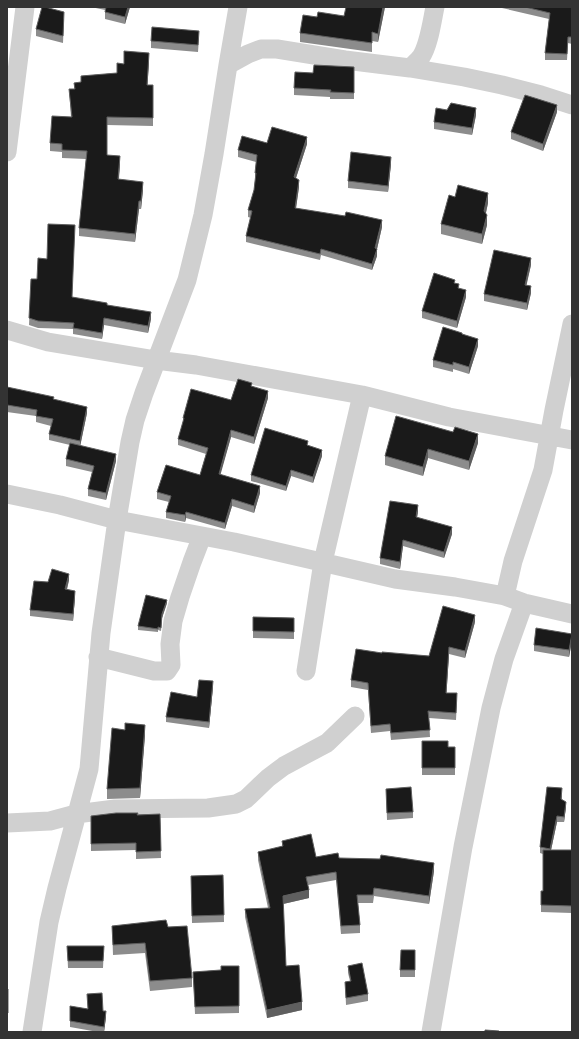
<svg xmlns="http://www.w3.org/2000/svg" width="579" height="1039" font-family="Commissioner,sans-serif">
<style>
.lines{fill:none;stroke-linecap:round;stroke-linejoin:round}
.street{stroke:#d0d0d0;stroke-width:19}
.wall{fill:#8c8c8c}
.shaded-wall{fill:#5f5f5f}
.building{fill:#1a1a1a;stroke:#5f5f5f}
</style>
<rect width="100%" height="100%" fill="#fff"/>
<g class="lines">
<path class="street" d="M228,65L248,54L261,49H277L345,60L410,68C414,64 418,61 421,57C429,45 432,21 435,7
M410,68L464,77L502,85L541,95L572,105
M7,152L25,7
M7,330L48,342L156,360L196,365L362,395L449,417L572,440
M7,494L60,505L117,520L234,542L395,579L455,587L505,596L524,603L572,614
M505,596L513,561L543,470L554,410L572,324
M98,657L154,671H167L171,665L170,644L173,621L180,597L192,562L202,536
M306,671L323,562L362,395
M7,823L50,821L76,814L115,809L208,808L236,804L246,799L268,778L284,766L327,743L355,716
M32,1032L49,922L57,888L89,769L101,633L117,520L130,442L135,420L144,393L187,280L203,215L214,154L228,65L238,7
M431,1032L463,847L491,708L504,659L524,603"/>
</g>
<path class="wall" d="M91,7H130L125,24L105,19V10Z
M385,7L378,42L372,41V52L300,42V33L317,17L344,16Z
M502,7H572V44L568,43L567,60H545V53L549,19L502,8Z
M64,19L63,43L36,36V29Z
M199,38L198,52L151,48V41Z
M149,61L147,85H153V126L107,125V155L120,164L119,179L143,190L141,209H139L135,242L79,236V228L86,159L62,158V152L50,151V143L71,117L69,89H74V83L81,82V76L117,73L124,64Z
M354,67V99H330V97L294,95V88L313,73Z
M557,112L543,151L511,139V132Z
M476,115L472,135L434,129V122Z
M267,143L307,144L296,178L299,187L296,208L382,227L377,249V256L372,270L321,255L320,260L246,242V236L251,218L248,217V210L254,190L255,180V173L256,162L238,157V150Z
M391,164L388,192L348,188V181Z
M455,197L488,203L486,213L487,225L482,244L441,234V224Z
M531,265L526,285L531,293L527,310L484,301V294Z
M31,279L72,297L107,305L151,319L148,333L104,325L102,339L73,334V329L38,328L29,325Z
M455,283L466,297L457,328L422,318V311Z
M462,335L478,346L469,374L453,369V372L433,367V360Z
M252,386L268,398L254,444L231,437L220,474L260,493L254,513L232,506L225,529L186,518L185,522L166,518V512L169,502L157,499V492L200,475L206,454L178,445V439L183,422V418L231,400Z
M7,387L54,399L87,413L80,446L116,461L106,500L88,496V489L92,472L66,466V459L70,445L49,440V434L51,426L36,422V416L7,412Z
M453,432L478,443L469,470L428,458L423,476L385,465V456Z
M308,446L322,456L313,483L291,476L286,491L251,481V475Z
M418,512L417,517L452,534L444,558L403,546L400,569L380,564V558Z
M69,580L67,590L75,597L73,621L30,616V610L48,582Z
M167,603L162,618L161,631L158,630V632L138,630V626Z
M253,617L294,618V639L253,638Z
M475,622L465,658L449,654L446,693L457,700L456,720L429,718L430,737L391,740L390,731L371,733L368,690L351,687V680L382,653L429,656Z
M572,641L569,657L534,651V645Z
M213,687L209,728L166,722V717Z
M125,730L145,735L140,798L107,799V789Z
M422,741L448,747H455V775H422Z
M386,789L413,812V818L387,820Z
M562,794V800L566,807L564,822H557L551,850H572V913L541,912V891H543V854L540,853V847Z
M160,814L161,858L136,859V850L91,851V816Z
M282,841L316,857L339,858L434,871L429,904L374,896L373,903H358L360,925V933L341,934L336,880L308,885L309,898L283,904L286,966L302,1010L267,1018L245,917V909L268,908L258,860V852L282,847Z
M223,875L224,922L192,923L191,876Z
M112,926L168,927L192,978V987L150,991L145,953L113,955Z
M67,946H104L103,968H68Z
M415,950V977H400V970Z
M239,966V1013L195,1014L193,972L221,970Z
M348,966L368,994V1001L346,1005L345,982L350,981L348,973Z
M7,989L8,1013V1020H7Z
M87,994L106,1017L104,1032H98L70,1027V1006L88,1009Z"/>
<path class="shaded-wall" d="M128,7H130L125,24V17Z
M383,7H385L378,42V34Z
M149,53V61L147,93V85Z
M557,105V112L543,151V144Z
M476,108V115L472,135V128Z
M307,137V144L294,184V177Z
M120,156V164L118,187V179Z
M391,157V164L388,192V186Z
M299,180V187L295,215V208Z
M143,182V190L141,209V201Z
M488,193V203L484,221V211Z
M139,201V209L135,242V234Z
M487,215V225L482,244V234Z
M382,220V227L377,249V256L372,270V264Z
M531,258V265L525,292V285Z
M531,286V293L527,310V303Z
M466,290V297L457,328V321Z
M151,312V319L148,333V326Z
M104,318V325L102,339V333Z
M478,339V346L469,374V367Z
M268,391V398L254,444V437Z
M87,407V413L80,447V441Z
M231,430V437L219,480V474Z
M478,434V443L469,470V461Z
M428,449V458L423,476V467Z
M322,450V456L313,483V477Z
M116,454V461L106,500V493Z
M291,470V476L286,491V486Z
M260,486V493L254,513V506Z
M232,499V506L225,529V523Z
M418,505V512L416,523V517Z
M186,512V518L185,522V515Z
M452,527V534L444,558V552Z
M403,540V546L400,569V562Z
M69,574V580L65,596V589Z
M75,591V597L73,621V614Z
M167,600V603L162,618L161,631L162,614Z
M475,615V622L465,658V651Z
M572,634V641L569,657V650Z
M449,647V654L446,700V693Z
M213,681V687L209,728V722Z
M145,725V735L140,798V788Z
M566,802V807L564,822V817Z
M557,816V822L550,855V849Z
M434,863V871L429,904V896Z
M309,890V898L283,904V896Z
M302,1002V1010L267,1018V1010Z
M106,1011V1017L104,1032V1027Z"/>
<path class="building" d="M42,7H45L64,12L63,36L36,29Z
M106,7H128L125,17L105,12Z
M346,7H383L378,34L372,32V43L300,33L303,15L317,17L318,12L344,16Z
M525,7H572V37H568L567,54L545,53L550,13Z
M152,27L199,31L198,45L151,41Z
M124,51L149,53L147,85H153V118L107,117V155L120,156L118,179L143,182L141,201H139L135,234L79,228L87,151L62,150V144L50,143L52,116L72,117L69,89H75L74,83L81,82V76L117,73V63L124,64Z
M314,65L354,67V93L330,92L331,90L294,88L295,72L313,73Z
M525,95L557,105L543,144L511,132Z
M451,103L476,108L472,128L434,122L436,108L447,110Z
M272,127L307,137L294,177L299,180L295,208L345,216L346,212L382,220L375,248L377,249L372,264L321,249L320,254L246,236L252,211L248,210L254,190L256,173H255L257,155L238,150L242,136L267,143Z
M351,152L391,157L388,186L348,181Z
M458,185L488,193L484,211L487,215L482,234L441,224L449,195L455,197Z
M48,224L75,225L72,297L107,303V305L151,312L148,326L104,318L102,333L73,328L74,323L38,321L29,318L31,279H37L38,258L47,259Z
M494,250L531,258L525,285L531,286L527,303L484,294Z
M434,273L455,280L454,283L459,284L458,288L466,290L457,321L422,311Z
M443,327L462,333V334L478,339L469,367L453,362V365L433,360Z
M238,379L252,383L251,386L268,391L254,437L231,430L219,474L260,486L254,506L232,499L225,523L186,512L185,515L166,512L171,496L157,492L166,465L200,475L208,448L178,439L184,418H183L191,389L231,400Z
M7,387L54,397L53,399L87,407L80,441L49,434L53,419L36,416L37,410L7,405Z
M396,416L453,432L455,427L478,434L469,461L428,449L423,467L385,456Z
M265,428L308,441L307,445L322,450L313,477L291,470L286,486L251,475Z
M70,443L116,454L106,493L88,489L94,466L66,459Z
M390,501L418,505L416,517L452,527L444,552L403,540L400,562L380,558Z
M52,569L69,574L65,589L75,591L73,614L30,610L34,581L48,582Z
M146,595L167,600L162,614L161,628L158,627V629L138,626Z
M443,606L475,615L465,651L449,647L446,693H457L456,713L428,711L430,730L391,733L390,724L371,726L368,683L351,680L356,649L382,653V652L429,656Z
M253,617L294,618V632L253,631Z
M536,628L572,634L569,650L534,645Z
M199,680L213,681L209,722L166,717L171,692L197,697Z
M125,723L145,725L140,788L107,789L112,728L125,730Z
M422,741H448V747H455V768H422Z
M411,787L413,812L387,813L386,789Z
M547,787L562,788L561,799L566,802L564,817L557,816L550,849L540,847Z
M116,813H138L137,815L160,814L161,851L136,852V843L91,844V816Z
M311,834L316,857L338,853L339,858L380,859L381,855L434,863L429,896L374,888L373,895H357L360,925L341,926L336,872L306,877L309,890L283,896L286,966L299,965L302,1002L267,1010L245,909L270,908L258,852L283,846L282,841Z
M543,850H572V906L541,905V891H543Z
M223,875L224,915L192,916L191,876Z
M166,920L168,927L187,926L192,978L150,981L145,943L113,945L112,926Z
M67,946H104L103,961H68Z
M401,950H415V970H400Z
M362,963L368,994L346,998L345,982L351,981L348,966Z
M221,966H239V1006L195,1007L193,972L221,970Z
M7,989H8V1013H7Z
M102,993L103,1011H106L104,1027L70,1021V1006L88,1009L87,994Z
M485,1030L499,1031V1032H485Z"/>
<rect width="579" height="1039" fill="none" stroke="#333333" stroke-width="16"/>
</svg>
